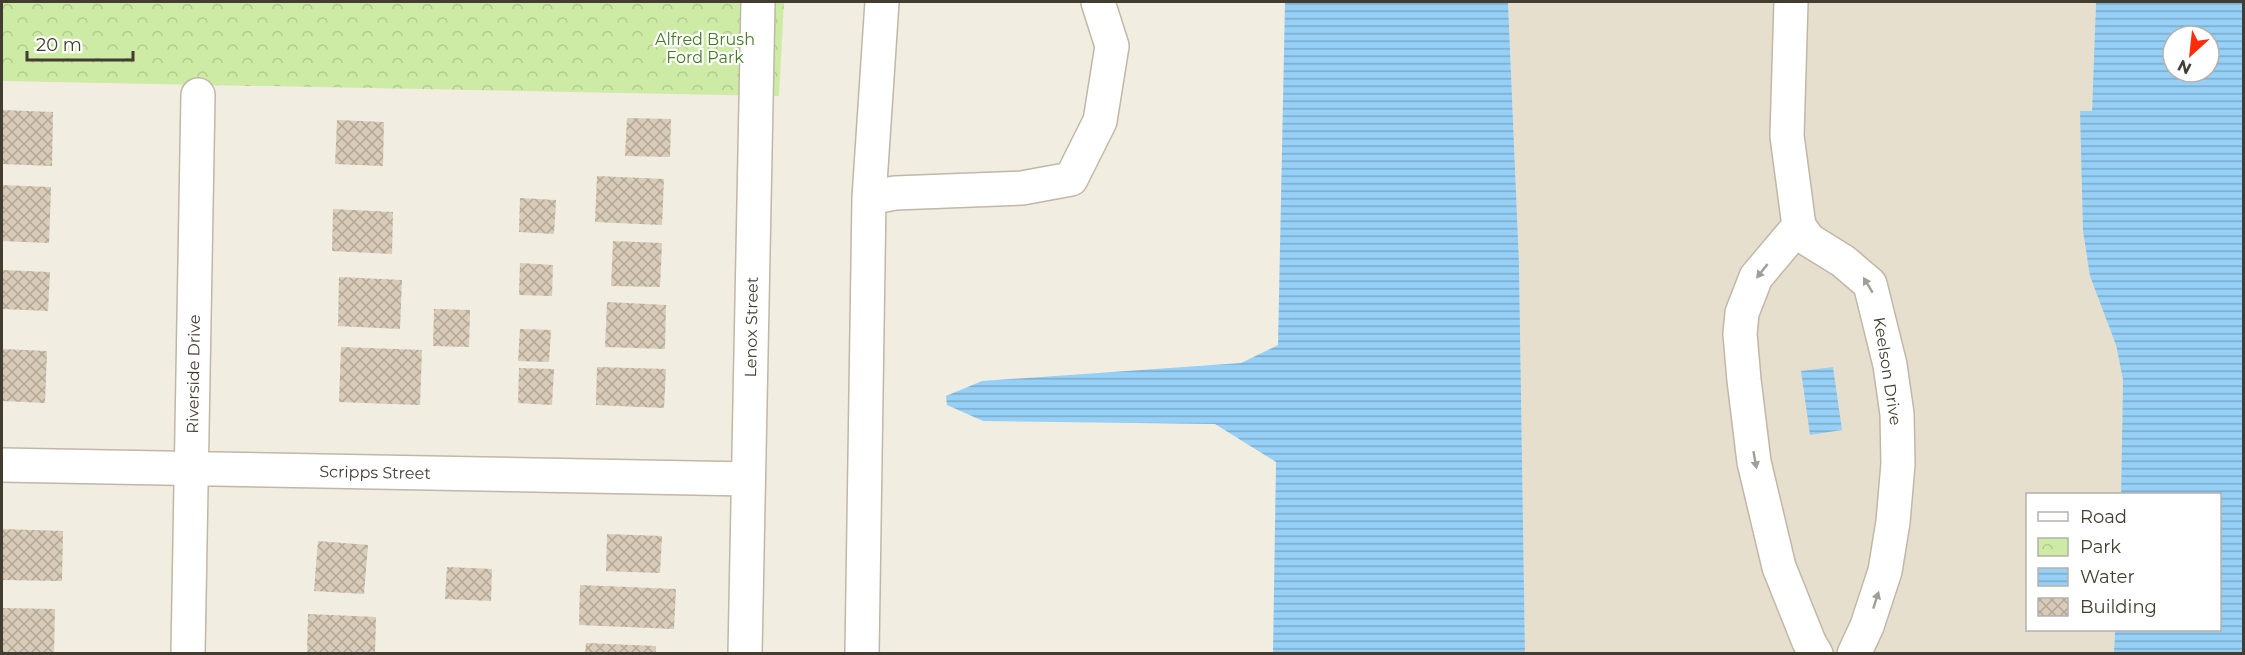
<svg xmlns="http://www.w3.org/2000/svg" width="2245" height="655" font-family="Montserrat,sans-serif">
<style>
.residential{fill:#e7dfce}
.park{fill:url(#park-crowns)}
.water{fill:url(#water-rules);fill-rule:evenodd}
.building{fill:url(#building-cross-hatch)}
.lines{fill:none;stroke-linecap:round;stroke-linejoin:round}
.minor-casing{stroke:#c0b7a6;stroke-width:36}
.minor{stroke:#fff;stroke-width:33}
.oneway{fill:#a19e98}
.labels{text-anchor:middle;stroke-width:4.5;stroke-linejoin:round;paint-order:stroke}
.park-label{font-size:16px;fill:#447921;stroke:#fff}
.street-label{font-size:16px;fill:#433c31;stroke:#fff}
</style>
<defs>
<pattern id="park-crowns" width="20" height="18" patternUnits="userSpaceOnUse" patternTransform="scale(1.5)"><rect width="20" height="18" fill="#cdeba5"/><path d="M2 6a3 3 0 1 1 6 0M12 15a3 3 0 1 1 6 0" fill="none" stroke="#b1ca8e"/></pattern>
<pattern id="water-rules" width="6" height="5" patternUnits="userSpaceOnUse" patternTransform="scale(1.5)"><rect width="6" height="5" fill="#96d0f6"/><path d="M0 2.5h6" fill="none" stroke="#7caac8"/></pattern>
<pattern id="building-cross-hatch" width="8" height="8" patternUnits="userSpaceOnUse" patternTransform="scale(1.5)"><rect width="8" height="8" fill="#d8cbb8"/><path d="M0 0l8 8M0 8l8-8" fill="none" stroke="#b1a696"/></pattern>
</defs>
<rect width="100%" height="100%" fill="#f2ede1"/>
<path class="residential" d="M1508,2H2096L2092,112L2081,111L2116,345L2123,380L2121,494H2028V630H2115L2114,653H1525L1519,263Z"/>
<path class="park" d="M2,2H784L779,96L2,81Z"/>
<path class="water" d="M1285,2H1508L1519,263L1525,653H1273L1276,462L1215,424L983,421L947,405L946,396L982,381L1241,363L1278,345Z
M2096,2H2243V653H2114L2115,630H2220V494H2121L2123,380L2116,345L2090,276L2083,231L2080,111H2092ZM2173,36H2209V72H2173Z
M1833,367L1842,430L1810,435L1801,371Z"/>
<path class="building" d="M2,110L53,112L52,166L2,164Z
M627,118L671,119L670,157L625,156Z
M337,120L384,122L383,166L335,164Z
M597,176L664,179L662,225L595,222Z
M2,185L51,187L49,243L2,241Z
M520,198L556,200L554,234L519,232Z
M333,209L393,212L392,254L332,251Z
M613,241L662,243L660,287L611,286Z
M520,263L553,265L552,296L519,295Z
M2,270L50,272L48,311L2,309Z
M339,277L402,280L400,329L338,326Z
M607,302L666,305L665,349L605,347Z
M434,309L470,310L469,347L433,346Z
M520,329L551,330L549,362L518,361Z
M341,347L422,350L420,405L339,402Z
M2,349L47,351L45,403L2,401Z
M597,367L666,369L664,408L596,405Z
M519,368L554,369L552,405L518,403Z
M2,529L63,531L62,581L2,580Z
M607,534L662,536L660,573L606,571Z
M318,541L368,545L364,594L314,591Z
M447,567L492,569L491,601L445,599Z
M580,585L676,589L674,629L579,625Z
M2,608L55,609L54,654H2Z
M308,614L376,617L375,654H307Z
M586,643L656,646V654H585Z"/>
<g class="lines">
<g class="minor-casing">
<path id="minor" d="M1791,2L1787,136L1799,226L1809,240L1843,261L1870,284L1890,365L1897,414L1898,464L1893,522L1885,571L1867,626L1854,654
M869,198L895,193L1022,188L1071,179L1100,121L1112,46L1098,2
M1799,226L1756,277L1742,313L1740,334L1744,380L1754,462L1779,567L1809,642L1816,654
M2,465L748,479
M188,654L198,95
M745,654L758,2
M862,654L869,198L882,2"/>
</g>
<use href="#minor" class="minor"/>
</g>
<defs><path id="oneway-solid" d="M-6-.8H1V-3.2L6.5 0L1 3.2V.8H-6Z" transform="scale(1.5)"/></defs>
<g class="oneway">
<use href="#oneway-solid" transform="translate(1762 271) rotate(128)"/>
<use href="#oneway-solid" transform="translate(1868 285) rotate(-121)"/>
<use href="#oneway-solid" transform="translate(1755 460) rotate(80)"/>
<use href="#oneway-solid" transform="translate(1876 600) rotate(-72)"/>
</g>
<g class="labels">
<g class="park-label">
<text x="705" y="45">Alfred Brush<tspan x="705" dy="18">Ford Park</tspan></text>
</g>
<g class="street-label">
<text transform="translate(751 327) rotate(-89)" y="6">Lenox Street</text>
<text transform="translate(1888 371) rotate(81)" y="6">Keelson Drive</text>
<text transform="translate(193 374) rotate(-89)" y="6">Riverside Drive</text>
<text transform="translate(375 472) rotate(1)" y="6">Scripps Street</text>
</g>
</g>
<rect width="2245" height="655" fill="none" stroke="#433c31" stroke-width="6"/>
<rect x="2026" y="493" width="195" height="138" fill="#ffffff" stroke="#b4b1ad" stroke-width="1.5"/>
<rect x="2038" y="512" width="30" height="9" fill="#ffffff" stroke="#b4b1ad" stroke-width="1.5"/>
<text x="2080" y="523" font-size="18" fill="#433c31">Road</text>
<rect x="2038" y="538" width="30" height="18" fill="url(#park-crowns)" stroke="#b4b1ad" stroke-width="1.5"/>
<text x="2080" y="553" font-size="18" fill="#433c31">Park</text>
<rect x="2038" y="568" width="30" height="18" fill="url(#water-rules)" stroke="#b4b1ad" stroke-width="1.5"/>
<text x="2080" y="583" font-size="18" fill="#433c31">Water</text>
<rect x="2038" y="598" width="30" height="18" fill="url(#building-cross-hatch)" stroke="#b4b1ad" stroke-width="1.5"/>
<text x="2080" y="613" font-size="18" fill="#433c31">Building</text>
<g transform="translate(2191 54) rotate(207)"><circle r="28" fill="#ffffff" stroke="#b4b1ad" stroke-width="1.5"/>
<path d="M0-4.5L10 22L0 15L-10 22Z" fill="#ff2b0b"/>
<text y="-9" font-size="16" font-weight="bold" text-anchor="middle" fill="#433c31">N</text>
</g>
<path d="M27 51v9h106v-9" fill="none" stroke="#433c31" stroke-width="3"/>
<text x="36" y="51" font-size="18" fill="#433c31" stroke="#ffffff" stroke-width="4.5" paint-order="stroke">20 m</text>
</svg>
